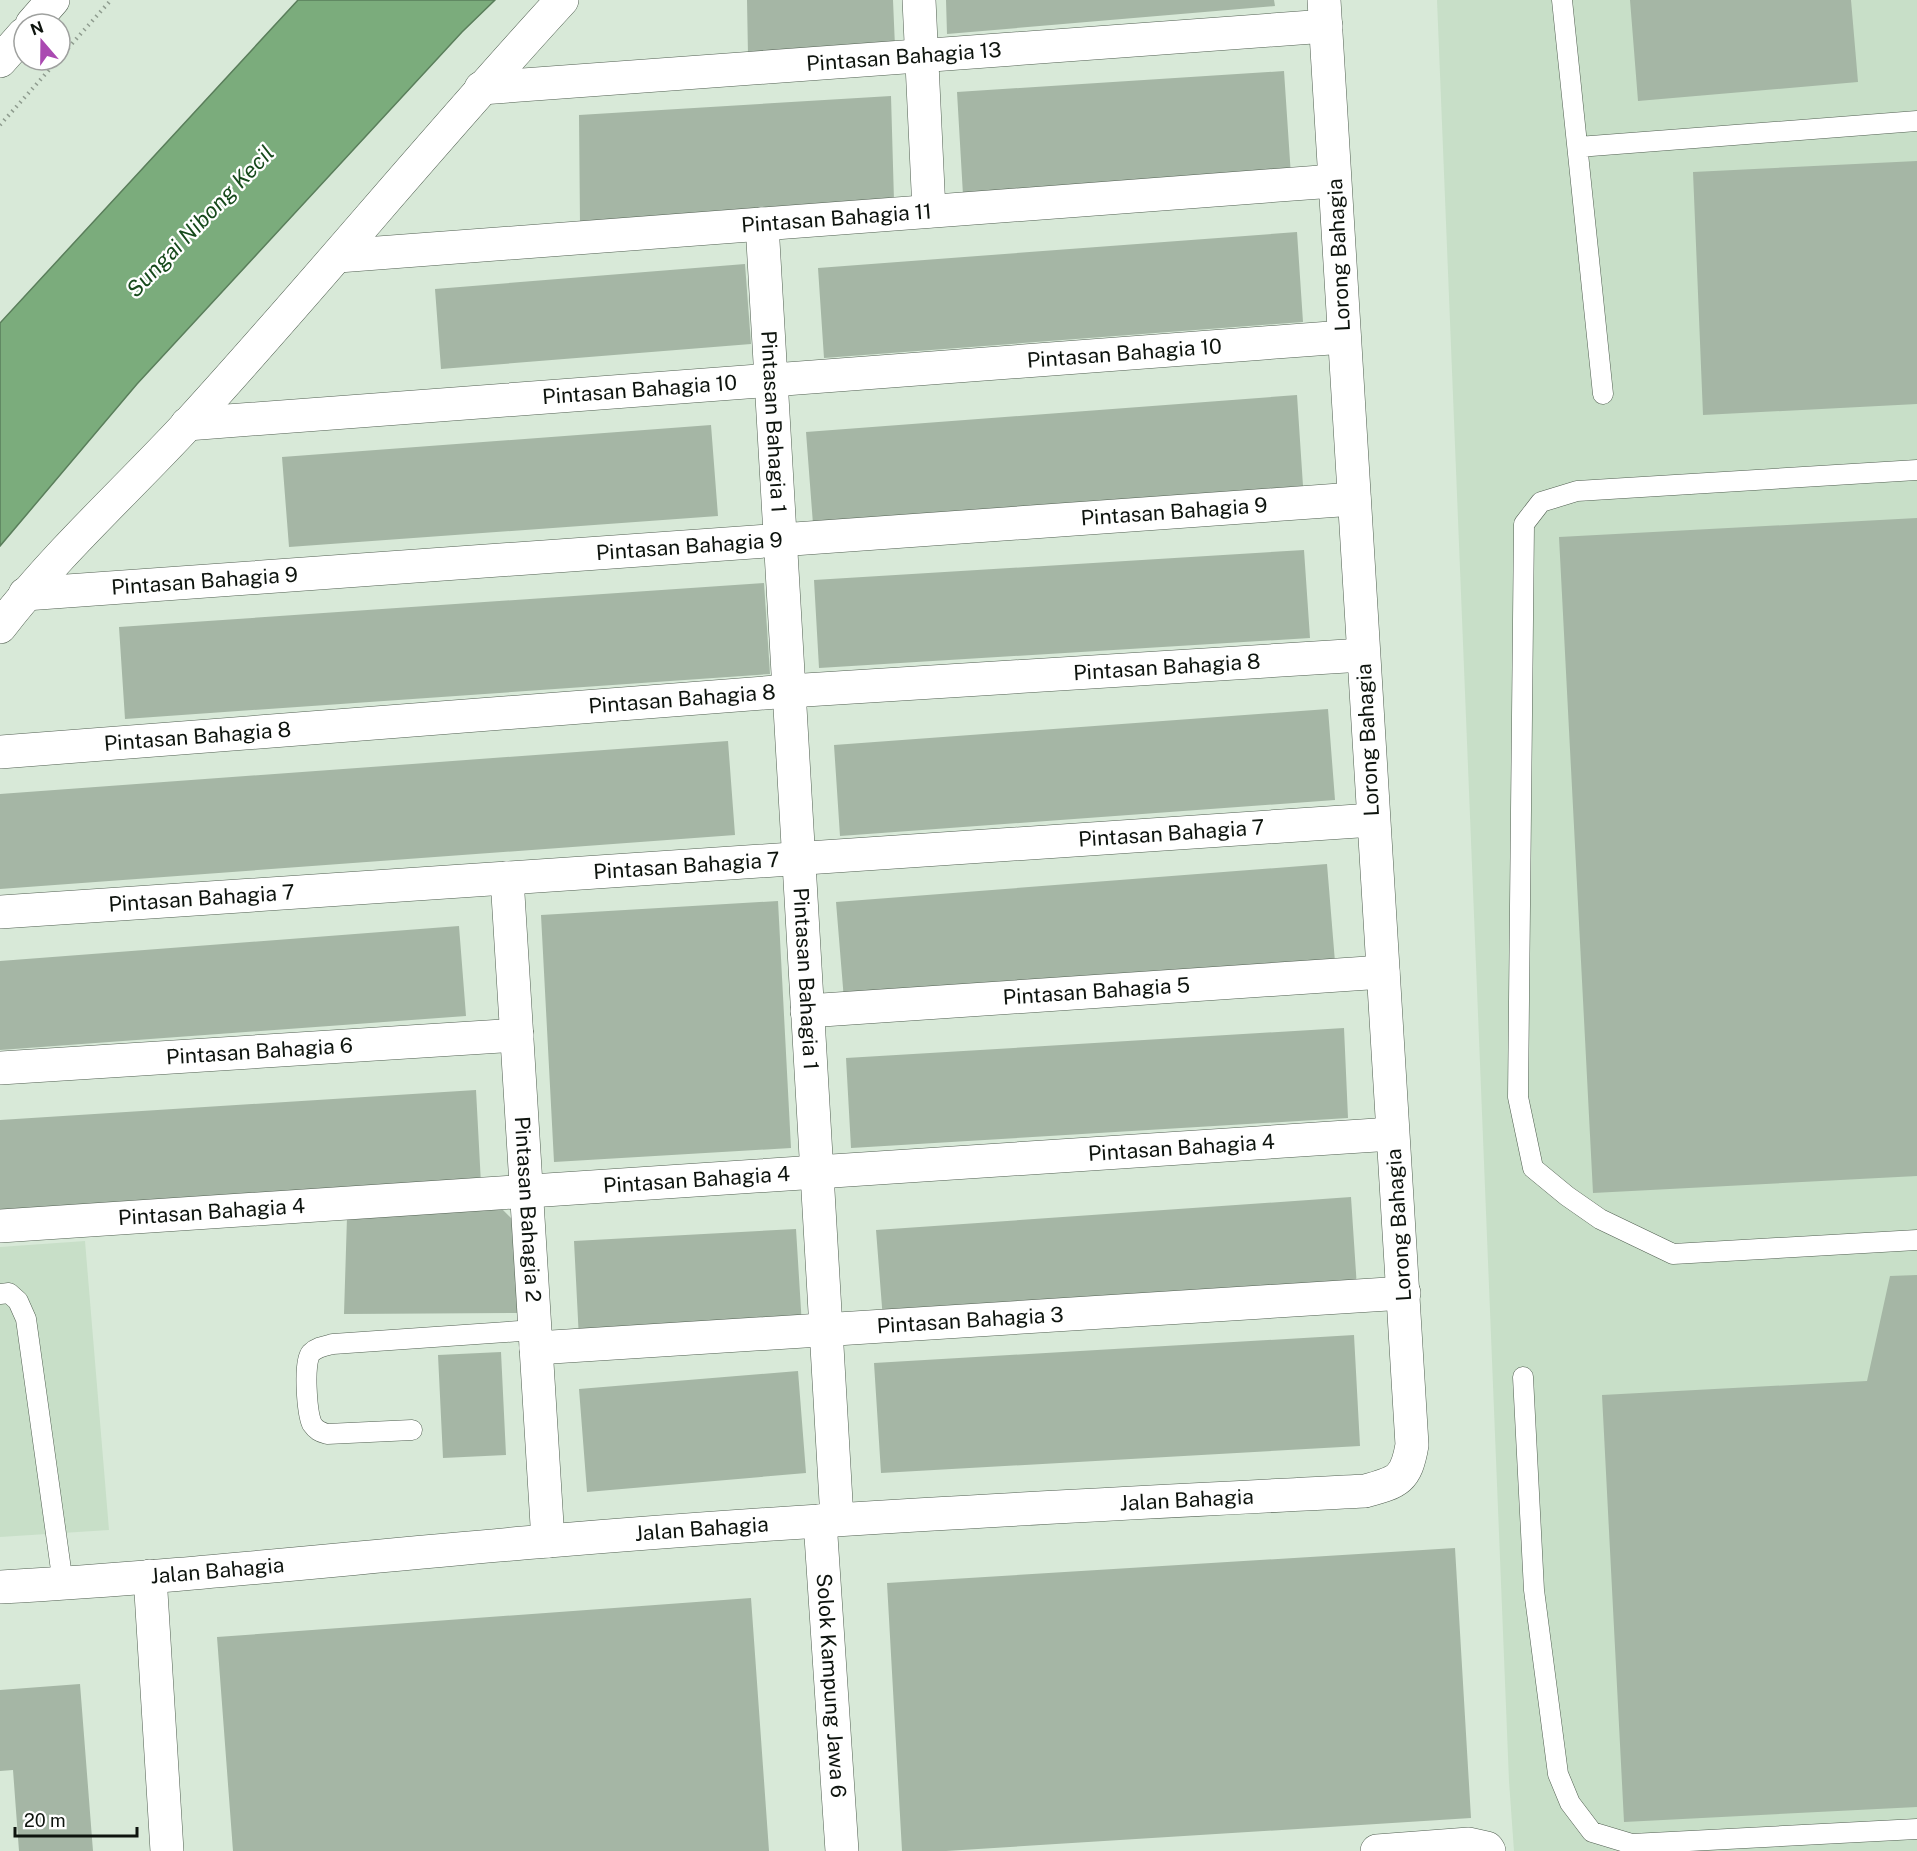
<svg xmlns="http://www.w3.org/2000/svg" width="1917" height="1851" font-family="'Public Sans',sans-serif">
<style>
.built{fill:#c8dfc8}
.water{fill:#7bac7c;stroke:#5a7e5b;stroke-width:1.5}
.building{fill:#a5b6a5}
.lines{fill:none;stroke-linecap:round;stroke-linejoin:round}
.lane-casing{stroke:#515f51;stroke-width:21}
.street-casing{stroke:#515f51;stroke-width:34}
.primary-casing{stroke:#515f51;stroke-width:34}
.path{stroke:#8f9c8f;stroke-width:4;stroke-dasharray:1.5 4.5;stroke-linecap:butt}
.lane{stroke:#fff;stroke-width:20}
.street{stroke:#fff;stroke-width:33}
.primary{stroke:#fff;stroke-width:33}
.labels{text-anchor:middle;stroke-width:4.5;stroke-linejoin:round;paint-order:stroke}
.street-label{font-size:21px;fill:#0e140e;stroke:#fff}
.water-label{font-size:22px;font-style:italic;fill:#16491b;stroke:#fff}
</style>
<rect width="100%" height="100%" fill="#d8e9d8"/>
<path class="built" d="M1437,0H1917V1851H1514L1509,1781Z
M85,1241L109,1530L0,1537V1247Z"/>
<path class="water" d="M298,0H495L462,32L137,384L0,546V323Z"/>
<path class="building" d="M747,0H893L895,47L748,55Z
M946,0H1274L1275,6L947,34Z
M1630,0H1851L1858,82L1638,101Z
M1284,71L1291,176L963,195L957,92Z
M891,96L894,201L580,225L579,115Z
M1917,161V404L1703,415L1693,172Z
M1297,232L1303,322L824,358L818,268Z
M745,264L751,344L441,369L435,289Z
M1297,395L1303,486L813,524L806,432Z
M711,425L718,516L289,547L282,457Z
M1917,518V1176L1593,1193L1559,537Z
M1304,550L1310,638L819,668L814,580Z
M764,583L770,674L125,719L119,627Z
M1328,709L1335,800L840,836L834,745Z
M728,741L735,835L0,889V794Z
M1327,864L1335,962L844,1000L836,902Z
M778,901L791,1148L554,1162L541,915Z
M459,926L466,1016L0,1050V961Z
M1344,1028L1348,1118L851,1148L846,1058Z
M476,1090L481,1184L0,1214V1120Z
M1351,1197L1357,1288L883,1320L876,1230Z
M501,1208L512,1219L520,1313L344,1314L347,1217Z
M796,1229L802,1326L579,1339L574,1241Z
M1917,1275V1807L1624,1822L1602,1395L1867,1381L1890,1276Z
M1354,1335L1360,1446L881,1473L874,1363Z
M501,1352L506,1455L443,1458L438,1355Z
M798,1371L806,1473L587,1492L579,1389Z
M1455,1548L1471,1818L946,1851H902L887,1583Z
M751,1598L769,1851H233L217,1637Z
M80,1684L93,1851H19L13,1770L0,1771V1690Z"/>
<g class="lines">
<g class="lane-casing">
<path id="lane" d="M1562,0L1603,394
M1578,147L1917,121
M1917,470L1577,491L1541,502L1524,524L1518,1097L1533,1168L1567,1196L1600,1219L1673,1254L1917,1240
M0,1294L9,1293L18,1301L26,1319L63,1584
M1523,1377L1534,1590L1558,1774L1570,1803L1592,1832L1632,1844L1917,1829
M412,1430L327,1434C320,1432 316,1430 312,1424C307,1413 303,1362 311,1353C317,1347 325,1346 333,1344L535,1330"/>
</g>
<g class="street-casing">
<g id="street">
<path d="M919,0L929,211"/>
<path id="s1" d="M481,88L1326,26"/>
<path id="s2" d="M762,224L837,1519"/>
<path id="s3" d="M338,256L1334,181"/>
<path id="s4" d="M187,424L1344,337"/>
<path id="s5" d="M25,594L1354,499"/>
<path d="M0,627C56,554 125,492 188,424C315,285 434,139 562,0"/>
<path id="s6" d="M0,752L789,691L1363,655"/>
<path id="s7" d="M507,878L548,1541"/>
<path id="s8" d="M0,912L1373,820"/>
<path id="s9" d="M807,1011L1383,972"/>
<path id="s10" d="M0,1068L517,1035"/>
<path id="s11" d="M0,1226L1392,1134"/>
<path id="s12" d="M536,1348L1404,1293"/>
<path id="s13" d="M820,1521L842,1851"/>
<path d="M150,1576L167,1851"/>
<path id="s14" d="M0,1587C183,1577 365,1556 548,1541C820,1518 1092,1505 1365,1491C1398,1482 1406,1480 1412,1445L1324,0"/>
<path d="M1377,1851L1469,1844L1487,1848L1489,1851"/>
</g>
</g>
<g class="primary-casing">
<path id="primary" d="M32,24L53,0
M0,61L24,34"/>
</g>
<path class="path" d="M60,57L111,0
M0,125L58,60"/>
<use href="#lane" class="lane"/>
<use href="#street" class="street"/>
<use href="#primary" class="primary"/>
</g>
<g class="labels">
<g class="street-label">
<text dy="7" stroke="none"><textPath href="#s1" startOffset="424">Pintasan Bahagia 13</textPath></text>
<text dy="7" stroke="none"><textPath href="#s3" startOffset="500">Pintasan Bahagia 11</textPath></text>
<text transform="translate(1339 255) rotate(-93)" y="7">Lorong Bahagia</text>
<text dy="7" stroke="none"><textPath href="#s4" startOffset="940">Pintasan Bahagia 10</textPath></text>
<text dy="7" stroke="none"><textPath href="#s4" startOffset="454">Pintasan Bahagia 10</textPath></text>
<text dy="7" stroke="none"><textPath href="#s2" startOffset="198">Pintasan Bahagia 1</textPath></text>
<text dy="7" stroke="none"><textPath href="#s5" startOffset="1152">Pintasan Bahagia 9</textPath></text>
<text dy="7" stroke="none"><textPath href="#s5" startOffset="666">Pintasan Bahagia 9</textPath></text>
<text dy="7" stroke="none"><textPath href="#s5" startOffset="180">Pintasan Bahagia 9</textPath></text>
<text dy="7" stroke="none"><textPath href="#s6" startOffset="1170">Pintasan Bahagia 8</textPath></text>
<text dy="7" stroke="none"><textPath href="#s6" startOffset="684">Pintasan Bahagia 8</textPath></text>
<text dy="7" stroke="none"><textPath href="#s6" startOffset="198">Pintasan Bahagia 8</textPath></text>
<text transform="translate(1368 740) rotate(-93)" y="7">Lorong Bahagia</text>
<text dy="7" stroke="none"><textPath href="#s8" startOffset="1174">Pintasan Bahagia 7</textPath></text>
<text dy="7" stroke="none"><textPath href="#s8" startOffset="688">Pintasan Bahagia 7</textPath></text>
<text dy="7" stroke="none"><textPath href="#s8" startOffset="202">Pintasan Bahagia 7</textPath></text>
<text dy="7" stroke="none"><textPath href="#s2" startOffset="756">Pintasan Bahagia 1</textPath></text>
<text dy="7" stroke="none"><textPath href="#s9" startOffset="290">Pintasan Bahagia 5</textPath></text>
<text dy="7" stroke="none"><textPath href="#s10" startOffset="260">Pintasan Bahagia 6</textPath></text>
<text dy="7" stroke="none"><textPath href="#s11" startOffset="1184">Pintasan Bahagia 4</textPath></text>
<text dy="7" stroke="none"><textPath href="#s11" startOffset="698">Pintasan Bahagia 4</textPath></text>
<text dy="7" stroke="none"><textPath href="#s7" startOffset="332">Pintasan Bahagia 2</textPath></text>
<text dy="7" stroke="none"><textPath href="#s11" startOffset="212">Pintasan Bahagia 4</textPath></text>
<text transform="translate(1399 1225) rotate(-94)" y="7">Lorong Bahagia</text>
<text dy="7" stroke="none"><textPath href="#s12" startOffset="435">Pintasan Bahagia 3</textPath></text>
<text dy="7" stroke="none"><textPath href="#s14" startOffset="1190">Jalan Bahagia</textPath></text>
<text dy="7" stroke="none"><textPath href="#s14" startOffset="704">Jalan Bahagia</textPath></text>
<text dy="7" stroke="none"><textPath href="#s14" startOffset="218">Jalan Bahagia</textPath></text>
<text dy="7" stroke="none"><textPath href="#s13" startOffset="165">Solok Kampung Jawa 6</textPath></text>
</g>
<g class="water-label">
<text transform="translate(200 221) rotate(-46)" y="8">Sungai Nibong Kecil</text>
</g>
</g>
<g transform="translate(42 42) rotate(340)"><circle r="28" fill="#ffffff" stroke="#9fa19f" stroke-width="1.5"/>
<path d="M0-4.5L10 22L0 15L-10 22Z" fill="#aa49b1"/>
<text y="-9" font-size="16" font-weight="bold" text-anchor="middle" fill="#0e140e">N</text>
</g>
<path d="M15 1827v9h122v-9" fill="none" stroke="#0e140e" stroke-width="3"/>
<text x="24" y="1827" font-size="18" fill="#0e140e" stroke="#ffffff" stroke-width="4.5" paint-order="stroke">20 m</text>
</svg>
